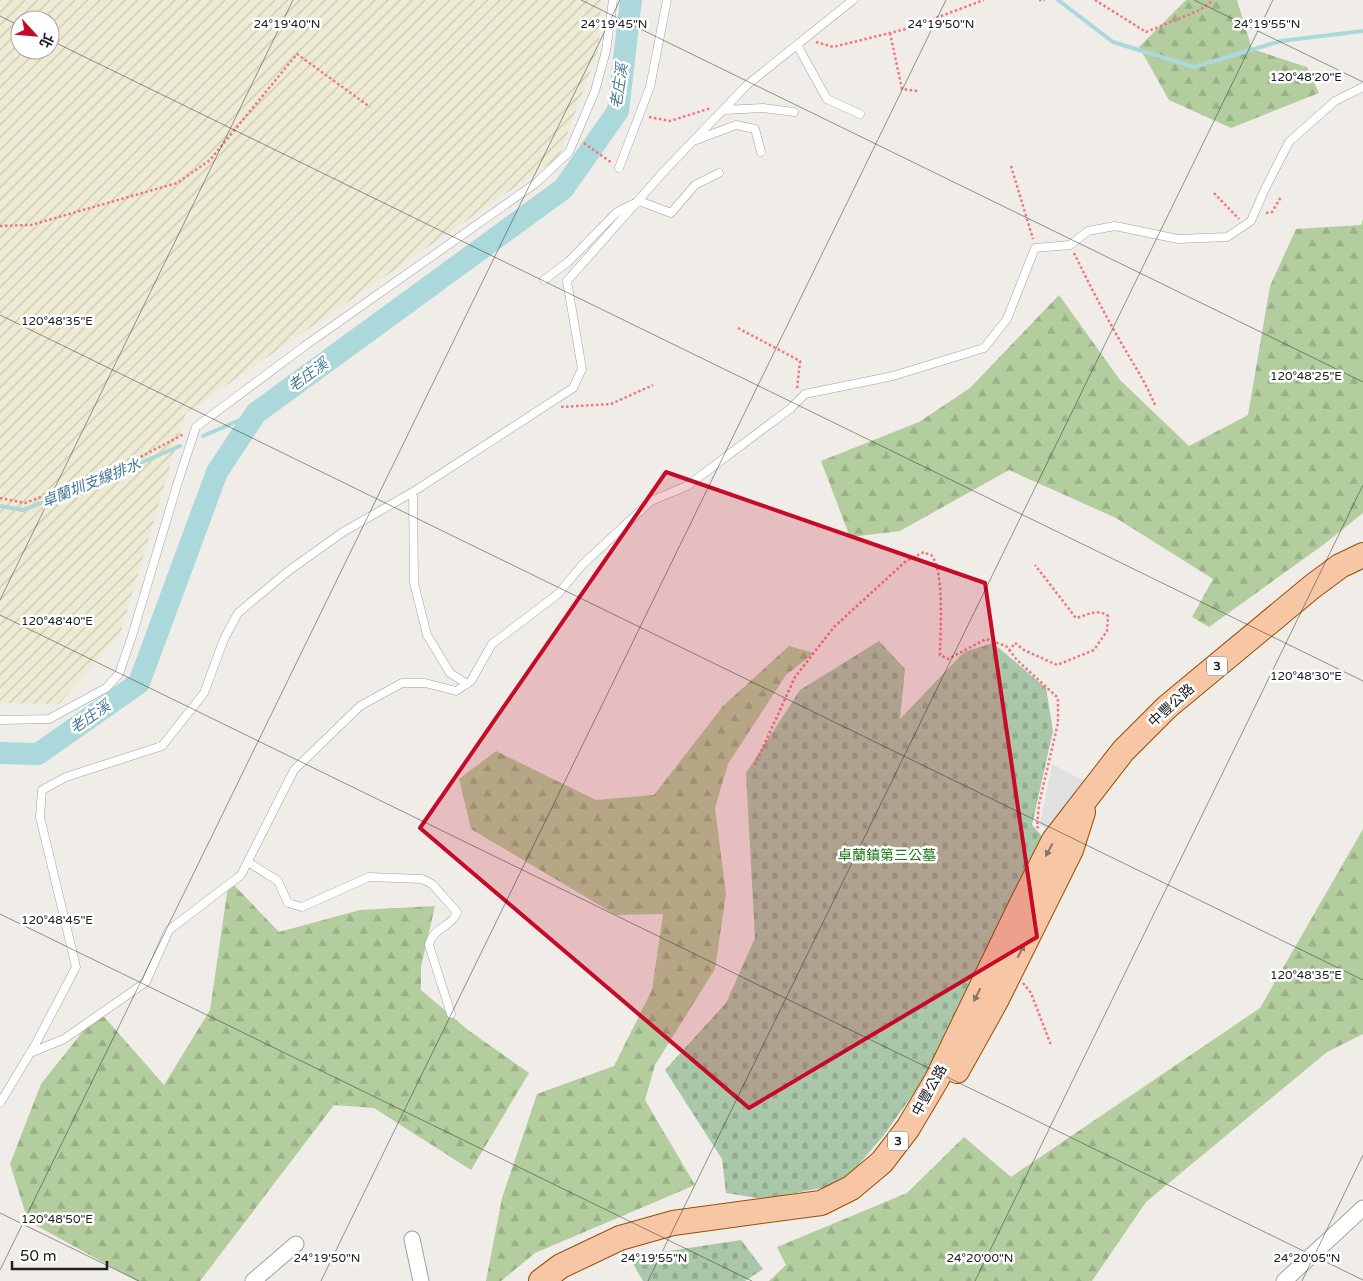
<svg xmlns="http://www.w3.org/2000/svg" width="1363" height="1281" font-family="'Varela Round','Noto Sans TC',sans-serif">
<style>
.farmland{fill:url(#farmland-furrows);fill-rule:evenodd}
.forest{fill:url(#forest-firs)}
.cemetery{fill:url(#cemetery-stones)}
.parking{fill:#e0e0e0}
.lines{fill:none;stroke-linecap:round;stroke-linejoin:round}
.stream{stroke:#aad8db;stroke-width:4}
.river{stroke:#aad8db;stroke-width:22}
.lane-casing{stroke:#a1a1a1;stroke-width:9}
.street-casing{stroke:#a1a1a1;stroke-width:17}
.primary-casing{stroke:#945008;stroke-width:26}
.path{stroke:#f2767d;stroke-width:2.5;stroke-dasharray:2.5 2.5;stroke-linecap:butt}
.lane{stroke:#fff;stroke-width:8}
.street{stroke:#fff;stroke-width:15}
.primary{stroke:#f7c7a5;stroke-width:24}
.oneway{fill:#8c7462}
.marked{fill:#c50b28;fill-opacity:0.2;stroke:#c50b28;stroke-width:4;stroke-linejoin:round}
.ticks{fill:none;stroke:#202020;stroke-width:1;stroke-opacity:0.45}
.labels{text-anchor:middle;stroke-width:5;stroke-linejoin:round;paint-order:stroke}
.shield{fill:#fff;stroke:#636363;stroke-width:1}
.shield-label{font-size:12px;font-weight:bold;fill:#202020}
.street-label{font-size:14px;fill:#202020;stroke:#fff}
.park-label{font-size:14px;fill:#1a7a12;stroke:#fff}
.water-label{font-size:15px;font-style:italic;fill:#477a94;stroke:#fff}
.ticks-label{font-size:12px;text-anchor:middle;fill:#202020;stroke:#fff;stroke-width:5;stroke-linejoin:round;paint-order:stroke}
</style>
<defs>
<pattern id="farmland-furrows" width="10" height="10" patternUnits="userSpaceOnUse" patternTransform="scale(1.25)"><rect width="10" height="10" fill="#edebd4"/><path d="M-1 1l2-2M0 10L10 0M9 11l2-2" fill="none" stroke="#cbc9b6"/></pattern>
<pattern id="forest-firs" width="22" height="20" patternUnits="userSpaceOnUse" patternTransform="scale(1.25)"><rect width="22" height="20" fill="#b3cd9e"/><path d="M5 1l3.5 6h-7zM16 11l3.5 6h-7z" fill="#9ab088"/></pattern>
<pattern id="cemetery-stones" width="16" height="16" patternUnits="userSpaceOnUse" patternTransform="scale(1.25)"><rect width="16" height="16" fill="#aac8a9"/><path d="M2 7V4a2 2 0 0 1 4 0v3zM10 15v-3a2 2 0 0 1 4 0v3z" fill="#92ac91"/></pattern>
</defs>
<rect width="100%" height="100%" fill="#f0ece7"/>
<path class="farmland" d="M0,0H601L599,48L559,157L186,413L120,634L59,704L0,703ZM20,20H50V50H20Z"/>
<path class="forest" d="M1186,0H1237L1252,49L1307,67L1319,93L1231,128L1169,100L1139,47Z
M1363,219V513L1323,545L1209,627L1192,617L1213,579L1116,518L1009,470L900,531L850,537L821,461L919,422L970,388L1059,295L1120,380L1189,446L1248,415L1270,286L1296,229L1361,225Z
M789,646L814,653L786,675L728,764L715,808L726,894L715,969L655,1065L645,1100L695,1185L535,1253L501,1281H486L502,1198L537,1094L614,1066L652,990L663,914L616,915L471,829L459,779L496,751L596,800L654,795L723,706Z
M1363,829V1034L1327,1052L1146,1202L1092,1281H769L786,1265L777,1247L907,1193L964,1137L1011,1177L1260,1008Z
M229,880L279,932L360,910L435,906L421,967V990L468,1030L529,1073L471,1170L374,1108L334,1105L200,1281H137L28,1221L10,1164L41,1084L99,1011L164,1085L210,1010Z"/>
<path class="cemetery" d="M879,641L905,669L900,719L964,652L993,643L1046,688L1053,731L1032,825L1047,842L920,1084L884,1135L842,1184L764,1199L726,1193L722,1159L665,1070L726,1003L755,938L746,773L800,690Z
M741,1240L763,1269L745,1281H643L629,1257Z"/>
<path class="parking" d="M1052,764L1084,781L1076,791L1052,833L1040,825Z"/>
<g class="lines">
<path class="stream" d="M1058,0L1113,42L1194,67L1281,41L1363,31
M203,436L256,413
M0,506L23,510L103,479L180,446"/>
<path class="river" d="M0,753L38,754L139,683L217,472L256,413L563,189L618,111L631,0"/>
<g class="lane-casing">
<path id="lane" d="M797,45L827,99L860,114
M724,110L763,108L794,112
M696,140L736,125L755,129L761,152
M619,168L650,87L667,0
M544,280L568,262L617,212L639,201L671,213L695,185L719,173
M413,492L414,583L427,635L450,673L467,684
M0,720L49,719L106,688L119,674L132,636L177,485L196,427L306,345L536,183L569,152L595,91L606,51L613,0
M248,862L278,881L288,903L302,907L369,877L422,879L432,884L457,912C451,928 434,926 429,945L451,1014
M30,1053L64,1039L146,982L169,930L241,875L294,770L360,706L402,683H425L456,691L471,681L492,644L558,594L582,565L651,501L687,486L791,408L805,394L893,376L984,348L1007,319L1035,248L1070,245L1088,231L1115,226L1178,239L1227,237L1251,221L1264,191L1289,142L1335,101L1363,87
M0,1103L35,1045L76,967L40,817L42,790L66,777L162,746L204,693L224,639L238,613L287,572L343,532L413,492L573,388L582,369L567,281L667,168L747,85L853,0"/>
</g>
<g class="street-casing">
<path id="street" d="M412,1239L421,1281
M253,1281L296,1244
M1284,1281L1363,1208"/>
</g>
<g class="primary-casing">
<path id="primary" d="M957,1071L996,1001L1071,850L1083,812
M541,1281L561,1266L620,1238L673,1223L821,1203L851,1188L882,1162L908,1128L937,1079L1022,903L1054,840L1123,751L1167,707L1313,586L1340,566L1363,555"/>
</g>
<path class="path" d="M1039,0H1045
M1095,0L1146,32L1200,10L1213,0
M890,33L902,89L918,91
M816,42L833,47L906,29L984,0
M649,117L670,121L711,108
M584,143L612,163
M1011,166L1033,239
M1214,193L1239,219
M1266,213L1272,212L1281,197
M0,226L31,225L177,183L210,160L297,54L370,107
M1074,253C1088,282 1103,311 1119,339C1132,362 1145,381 1155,405
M738,328L800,361L797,389
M561,407L611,404L653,385
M0,498L25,503L127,464L184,434
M1009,651L1015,643L1024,650L1057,665L1094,650L1107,631L1108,616C1097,608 1088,615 1076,618L1035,565
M755,765L795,677L834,627L906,561L924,552C925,553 930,555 931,555C945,569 940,635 940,655L948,659L986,639L1006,646L1017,660L1058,698V723L1039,804L1037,827L1041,829
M1023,983L1031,993L1051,1045"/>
<use href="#lane" class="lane"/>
<use href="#street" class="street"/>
<use href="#primary" class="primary"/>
</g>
<defs><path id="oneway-solid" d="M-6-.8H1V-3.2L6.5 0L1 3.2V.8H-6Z" transform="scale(1.25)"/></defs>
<g class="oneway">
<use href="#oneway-solid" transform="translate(1049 850) rotate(118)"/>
<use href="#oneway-solid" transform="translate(1021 951) rotate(-63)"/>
<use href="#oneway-solid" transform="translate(977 995) rotate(116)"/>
</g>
<path class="marked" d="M666,472L985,583L1037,937L749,1108L420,828Z"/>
<path class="ticks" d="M581,0L1363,382M1194,0L1363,82M0,16L20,26M50,40L1363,681M0,315L1363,980M0,600L293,0M0,615L1363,1280M0,914L752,1281M0,1213L139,1281M0,1270L620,0M321,1281L946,0M648,1281L1273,0M975,1281L1363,485M1302,1281L1363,1155"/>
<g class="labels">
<g class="shield">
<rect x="1207" y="656.5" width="20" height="19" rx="4"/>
<rect x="888" y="1131.5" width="20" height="19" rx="4"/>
</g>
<g class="shield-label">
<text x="1217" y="670">3</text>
<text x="898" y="1145">3</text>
</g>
<g class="street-label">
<text transform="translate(1171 705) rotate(-42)" y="5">中豐公路</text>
<text transform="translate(929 1090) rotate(-61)" y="5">中豐公路</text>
</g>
<g class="park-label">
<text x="887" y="860">卓蘭鎮第三公墓</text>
</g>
<g class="water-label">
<text transform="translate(619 86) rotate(-81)" y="5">老庄溪</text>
<text transform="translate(308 375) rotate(-36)" y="5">老庄溪</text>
<text transform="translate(91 483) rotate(-22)" y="5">卓蘭圳支線排水</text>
<text transform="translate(90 717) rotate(-35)" y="5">老庄溪</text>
</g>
</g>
<g class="ticks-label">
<text x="287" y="28">24°19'40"N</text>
<text x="614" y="28">24°19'45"N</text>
<text x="941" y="28">24°19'50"N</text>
<text x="1267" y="28">24°19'55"N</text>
<text x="1306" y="81">120°48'20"E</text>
<text x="57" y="325">120°48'35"E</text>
<text x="1306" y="380">120°48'25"E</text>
<text x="57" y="625">120°48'40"E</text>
<text x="1306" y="680">120°48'30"E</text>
<text x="57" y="924">120°48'45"E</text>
<text x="1306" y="979">120°48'35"E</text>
<text x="57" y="1223">120°48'50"E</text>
<text x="327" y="1262">24°19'50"N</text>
<text x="654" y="1262">24°19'55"N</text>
<text x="980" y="1262">24°20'00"N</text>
<text x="1307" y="1262">24°20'05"N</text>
</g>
<g transform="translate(35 35) rotate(116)"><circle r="24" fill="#ffffff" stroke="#a6a6a6"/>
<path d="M0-4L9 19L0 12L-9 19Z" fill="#c50b28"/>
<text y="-8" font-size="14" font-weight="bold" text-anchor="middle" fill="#202020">北</text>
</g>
<path d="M12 1261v8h95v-8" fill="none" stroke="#202020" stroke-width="2.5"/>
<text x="20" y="1261" font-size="15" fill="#202020" stroke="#ffffff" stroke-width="4" paint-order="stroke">50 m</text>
</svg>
